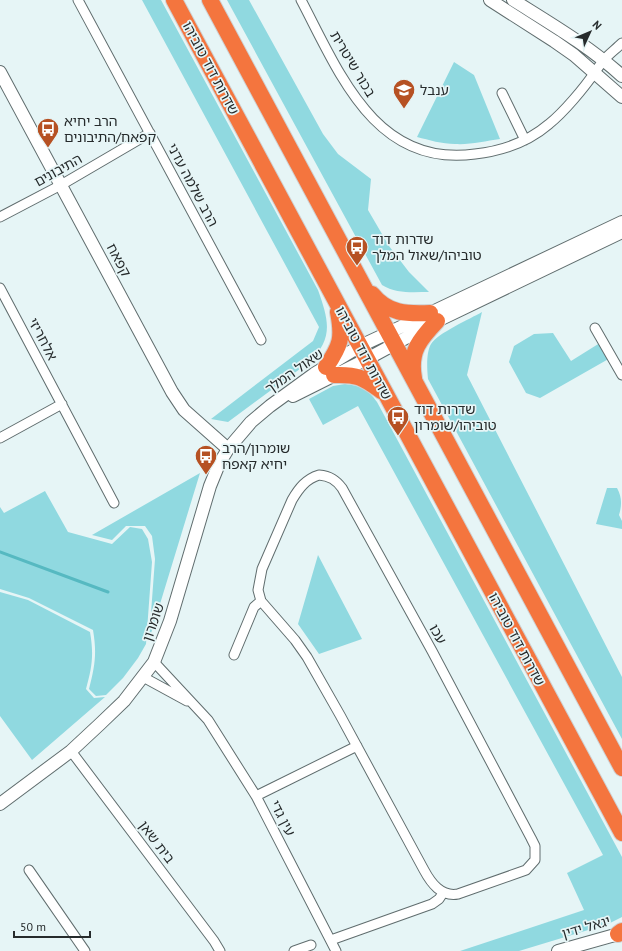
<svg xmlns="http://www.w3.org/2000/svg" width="622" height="951" font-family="'PT Sans','Noto Sans Hebrew',sans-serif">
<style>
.green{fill:#90d9e0}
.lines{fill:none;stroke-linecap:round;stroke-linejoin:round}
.stream{stroke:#56b9c1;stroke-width:3}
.street-casing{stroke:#606d6e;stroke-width:11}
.secondary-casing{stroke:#606d6e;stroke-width:14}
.highway-casing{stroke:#cfd0d1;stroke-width:18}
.street{stroke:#fff;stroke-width:9}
.secondary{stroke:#fff;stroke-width:12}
.highway{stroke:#f4753e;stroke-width:16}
.labels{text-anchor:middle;stroke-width:3.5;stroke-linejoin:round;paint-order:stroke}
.street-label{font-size:14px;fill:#262b2c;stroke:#e6f5f6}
.poi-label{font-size:14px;fill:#262b2c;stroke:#e6f5f6;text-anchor:start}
</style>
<rect width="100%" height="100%" fill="#e6f5f6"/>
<path class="green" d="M142,0H161L318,290C329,321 334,339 308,363L228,422L211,419L313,341L319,327Z
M227,0H249L323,134L338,154L371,179L368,210L389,246L409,272L429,292C413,292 396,294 382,285Z
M454,62L474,75L500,139C485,141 470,145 455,144C442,144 429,140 417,137Z
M482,312L467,375L622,677V739L428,379C427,368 426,353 431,344C438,333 470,319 482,312Z
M553,333L571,361L603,341L612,357L540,398L526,393L509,362L514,346L534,334Z
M345,384C361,386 368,389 377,402L622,857V917L608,924L519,951H460L584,910L567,873L603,855L358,406L323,425L309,399L333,386Z
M200,473L149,640L155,559L152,536L145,526H126L112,540L92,535Z
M607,488H617C622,497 622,505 619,515L622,521V529L596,524Z
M45,491L68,532L112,544L130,527L142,529L148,539L152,562L146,644L138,658L123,678L106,695L96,696L89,689C95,666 97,653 93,630L29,598L0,589V507L4,513Z
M318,555L362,639L319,654L298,624Z
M0,592L28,600L90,632C94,655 92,667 86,689L94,698L105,697L32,760L0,716Z"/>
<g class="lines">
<path class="stream" d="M0,552L108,592"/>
<g class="street-casing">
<path id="street" d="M78,0L261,340
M301,0C339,72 375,168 475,154C502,151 528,142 549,124C564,112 584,88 595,72C598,68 601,63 604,60C609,54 616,49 622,43
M502,93L525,140
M0,217L61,185L150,133
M0,288L114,503
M595,328L622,375
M0,438L62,404
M319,475C330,476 336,480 342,488L432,651L531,838L535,846V860L526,870L458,894C441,897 431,883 424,870L340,715L307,657L295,640L261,601L258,590L262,569L292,500C299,488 306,479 319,475Z
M234,655L254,607L261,601
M154,662L208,720L256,796L336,951
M143,677L187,701
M71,751L214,941L220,951
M256,796L357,746
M29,870L85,951
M331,940L432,904L439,899L443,893
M294,951L311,945"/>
</g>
<g class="secondary-casing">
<path id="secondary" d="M490,0L554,41L574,55L622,97
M513,0C551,24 589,46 622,76
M0,72L172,392L184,410L228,449
M293,396L367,359L437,321L622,232
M0,804L71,751L100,724L124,701L154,662L170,621L210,486L219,464L228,449L251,422L270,406L314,374L360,346L388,333L622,222
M558,951L622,933"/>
</g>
<g class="highway-casing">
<path id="highway" d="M174,0L622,833
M210,0L622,768
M372,294C388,314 407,314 430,313
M326,367C341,345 343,338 338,312
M334,375C359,374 363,378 383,392
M414,378C409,351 420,339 437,321
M618,934L622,931"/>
</g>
<use href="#street" class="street"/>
<use href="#secondary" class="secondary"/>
<use href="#highway" class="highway"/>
</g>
<defs>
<g id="school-pin" transform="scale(1.15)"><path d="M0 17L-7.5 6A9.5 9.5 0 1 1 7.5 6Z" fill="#b65123" stroke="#e6f5f6"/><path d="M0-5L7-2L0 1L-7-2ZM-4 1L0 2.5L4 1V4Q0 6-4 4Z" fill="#fff"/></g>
<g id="bus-pin" transform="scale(1.15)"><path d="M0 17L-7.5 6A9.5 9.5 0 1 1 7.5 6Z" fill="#b65123" stroke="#e6f5f6"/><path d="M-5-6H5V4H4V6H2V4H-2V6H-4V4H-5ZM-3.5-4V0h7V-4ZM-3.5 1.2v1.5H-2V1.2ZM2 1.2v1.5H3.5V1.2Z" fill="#fff"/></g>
</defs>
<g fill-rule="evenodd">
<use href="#school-pin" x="404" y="90"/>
<use href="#bus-pin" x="48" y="129"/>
<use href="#bus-pin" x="357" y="247"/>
<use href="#bus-pin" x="398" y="417"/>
<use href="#bus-pin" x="206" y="456"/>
</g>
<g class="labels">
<g class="street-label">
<text transform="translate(353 64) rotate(59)" y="5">בכור שיטרית</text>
<text transform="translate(211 68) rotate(62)" y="5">שדרות דוד טוביהו</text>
<text transform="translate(58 170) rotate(-29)" y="5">התיבונים</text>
<text transform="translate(193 185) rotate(62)" y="5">הרב שלמה עדני</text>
<text transform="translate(119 260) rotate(62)" y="5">קפאח</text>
<text transform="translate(43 339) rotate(62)" y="5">אלחריזי</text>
<text transform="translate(364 353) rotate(62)" y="5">שדרות דוד טוביהו</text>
<text transform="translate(294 371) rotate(-35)" y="5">שאול המלך</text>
<text transform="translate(153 622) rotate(-71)" y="5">שומרון</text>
<text transform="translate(438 634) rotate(61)" y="5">עכו</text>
<text transform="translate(517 639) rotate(62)" y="5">שדרות דוד טוביהו</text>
<text transform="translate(283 818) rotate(63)" y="5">עין גדי</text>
<text transform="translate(157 842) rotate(53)" y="5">בית שאן</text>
<text transform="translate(586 927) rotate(-16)" y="5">יגאל ידין</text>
</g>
<g class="poi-label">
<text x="420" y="95">ענבל</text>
<text x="64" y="126">הרב יחיא<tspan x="64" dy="16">קפאח/התיבונים</tspan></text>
<text x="372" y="244">שדרות דוד<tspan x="372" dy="16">טוביהו/שאול המלך</tspan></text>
<text x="414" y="414">שדרות דוד<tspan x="414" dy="16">טוביהו/שומרון</tspan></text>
<text x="222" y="453">שומרון/הרב<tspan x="222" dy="16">יחיא קאפח</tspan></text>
</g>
</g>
<g transform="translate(590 32) rotate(46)" stroke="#e6f5f6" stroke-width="3" paint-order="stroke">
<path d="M0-3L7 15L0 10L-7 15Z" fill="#262b2c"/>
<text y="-6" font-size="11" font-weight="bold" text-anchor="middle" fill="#262b2c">N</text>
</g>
<path d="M14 931v6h76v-6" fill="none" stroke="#262b2c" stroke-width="2"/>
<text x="20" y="931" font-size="12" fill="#262b2c" stroke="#e6f5f6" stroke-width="3" paint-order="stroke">50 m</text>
</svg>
